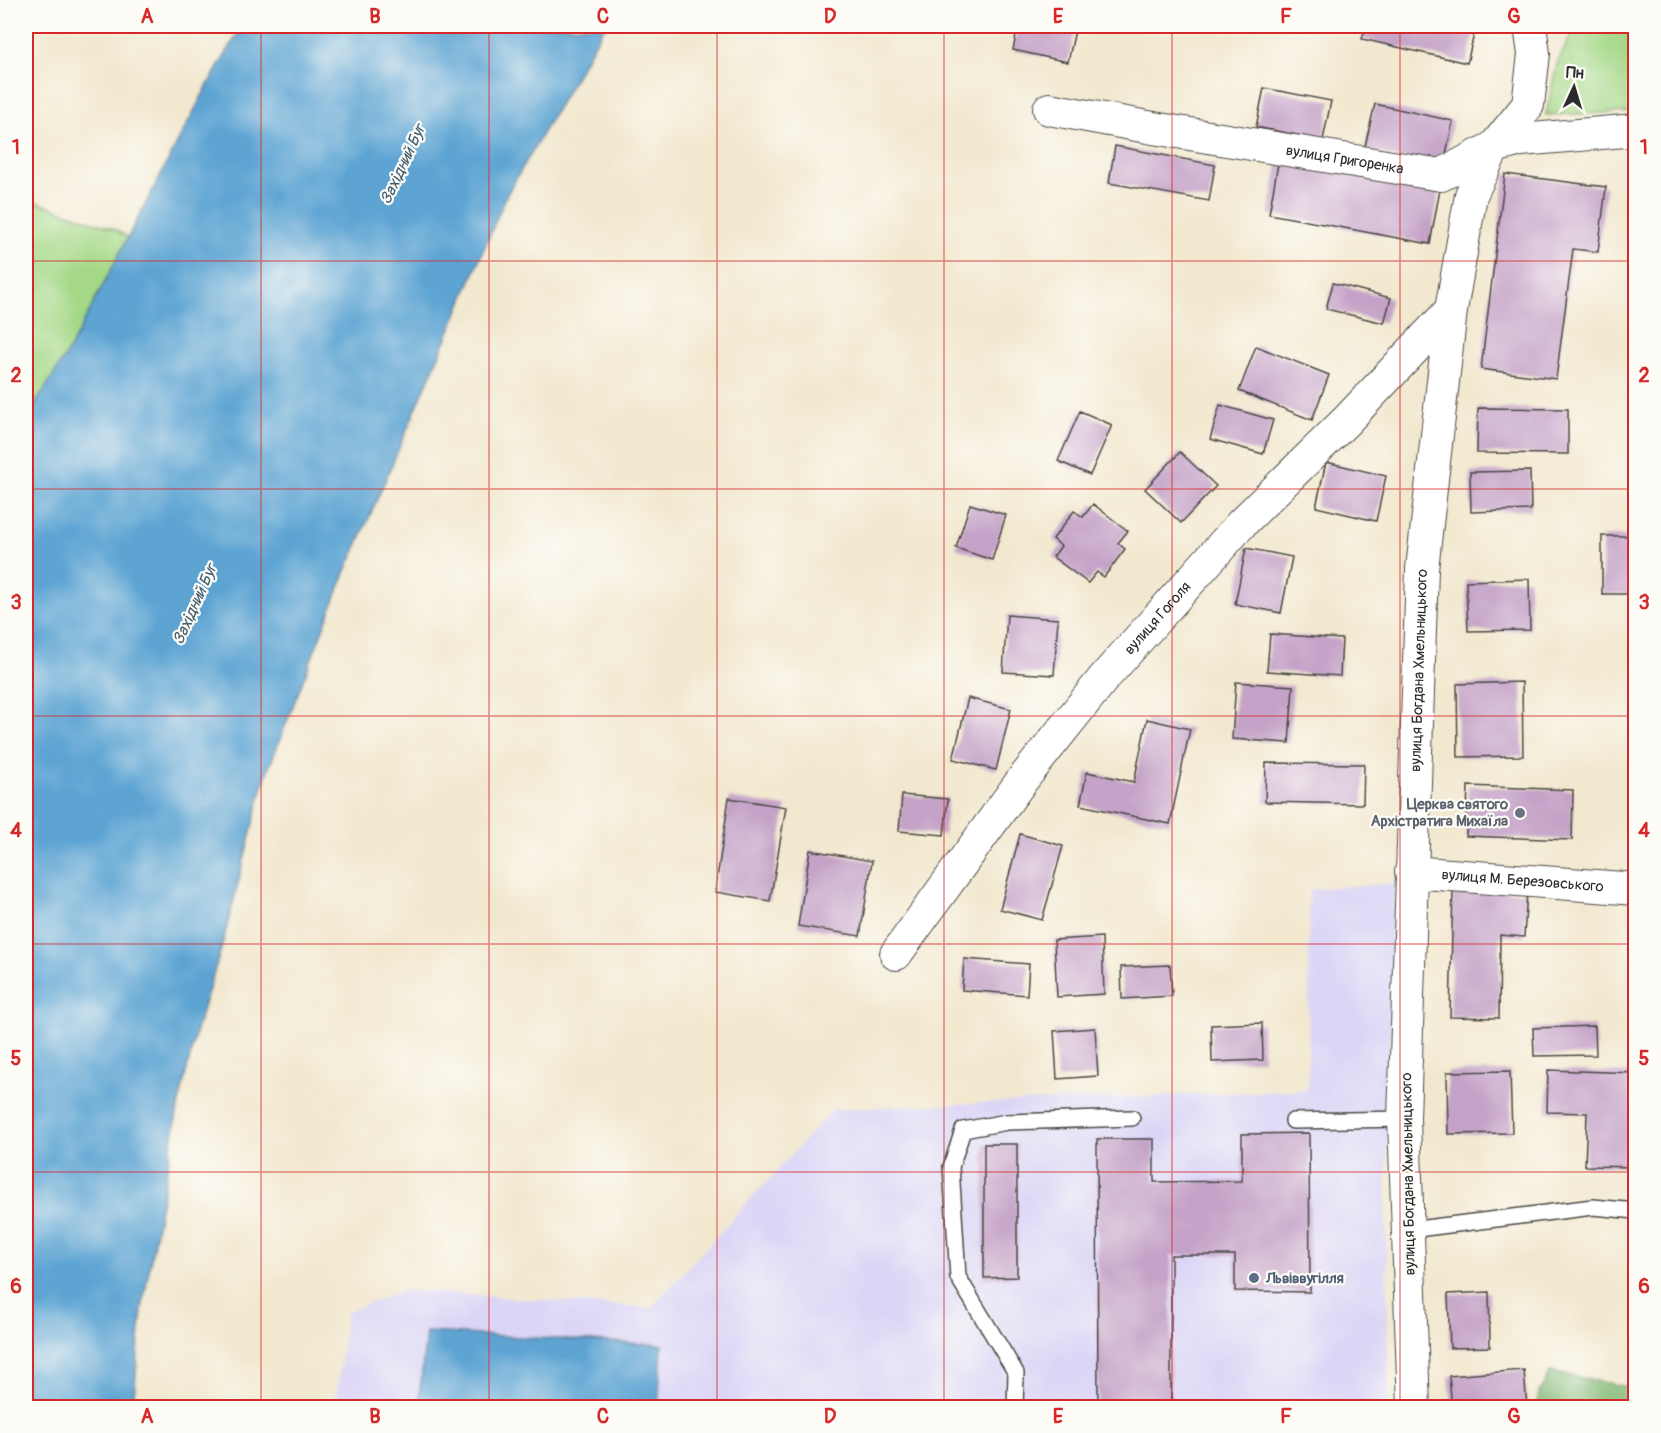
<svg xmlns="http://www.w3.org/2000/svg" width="1661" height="1433" font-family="Pangolin,sans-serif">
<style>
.built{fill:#dcd6f6}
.green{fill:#a4d887;stroke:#688259;stroke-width:1.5}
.forest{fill:#83b874;stroke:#577250;stroke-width:1.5}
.water{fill:#5da4d3;stroke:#44687f;stroke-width:1.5}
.building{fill:#c5a3c8}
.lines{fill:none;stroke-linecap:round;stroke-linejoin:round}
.service-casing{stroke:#494744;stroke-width:18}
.minor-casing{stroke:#494744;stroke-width:34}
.service{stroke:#fff;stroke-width:15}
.minor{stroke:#fff;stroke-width:32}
.grid{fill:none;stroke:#d62828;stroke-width:1.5;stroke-opacity:0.55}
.worship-dot{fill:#6b7280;stroke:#fdfcf7;stroke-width:2}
.service-dot{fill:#5c6f8a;stroke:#fdfcf7;stroke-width:2}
.labels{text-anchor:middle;stroke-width:4.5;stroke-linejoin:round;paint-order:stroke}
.street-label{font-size:15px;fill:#2b2b2b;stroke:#fdfcf7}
.worship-label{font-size:15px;font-weight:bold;fill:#5b616d;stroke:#fdfcf7;text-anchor:end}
.service-label{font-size:15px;font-weight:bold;fill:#4e5e75;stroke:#fdfcf7;text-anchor:start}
.water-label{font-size:16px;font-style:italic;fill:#3f5b6e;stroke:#fdfcf7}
.neatline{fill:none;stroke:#d62828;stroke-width:2}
.grid-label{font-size:20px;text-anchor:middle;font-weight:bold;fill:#d62828}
</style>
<rect width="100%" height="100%" fill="#fdfcf7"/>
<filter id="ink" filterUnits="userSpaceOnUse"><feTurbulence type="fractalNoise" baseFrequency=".0167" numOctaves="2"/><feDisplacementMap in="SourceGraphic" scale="12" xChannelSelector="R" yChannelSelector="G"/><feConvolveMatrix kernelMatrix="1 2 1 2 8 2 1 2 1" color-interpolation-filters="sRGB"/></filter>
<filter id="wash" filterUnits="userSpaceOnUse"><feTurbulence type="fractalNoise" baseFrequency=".008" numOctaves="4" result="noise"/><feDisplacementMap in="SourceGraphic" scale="24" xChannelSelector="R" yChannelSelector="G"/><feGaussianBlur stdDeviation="1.35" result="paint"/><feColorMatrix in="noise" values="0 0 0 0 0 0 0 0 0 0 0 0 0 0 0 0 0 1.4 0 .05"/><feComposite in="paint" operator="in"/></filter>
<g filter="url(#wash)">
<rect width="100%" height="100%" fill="#f2e8cf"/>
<path class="built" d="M1394,883L1386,1214L1389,1407L335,1408L346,1312L404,1290L651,1308L833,1109L1308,1090L1309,889Z"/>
<path class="green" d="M1575,26H1628L1635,32V112L1546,115L1557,64Z
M26,203H39L114,229L144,247L26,503Z"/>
<path class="forest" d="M1550,1372L1635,1388V1407H1536L1539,1393Z"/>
<path class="water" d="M242,26H605L506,196L454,321L343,578L265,778L222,946L196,1031L179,1103L142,1309L133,1407H26V419L69,350L206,88Z
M426,1332L662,1345L658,1407H418Z"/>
<g id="blocks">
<path class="building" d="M1018,26H1076L1068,62L1013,50Z
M1366,26H1476L1467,63L1362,39Z
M1264,88L1331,101L1323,140L1256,127Z
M1375,104L1453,121L1443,168L1364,150Z
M1115,146L1215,165L1209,201L1109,183Z
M1279,158L1440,189L1430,244L1269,214Z
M1505,174L1606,187L1598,252L1573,249L1556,379L1481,369Z
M1333,283L1391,298L1384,323L1326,309Z
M1256,346L1329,375L1312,420L1239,391Z
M1220,405L1273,420L1263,454L1210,439Z
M1478,408L1568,409V454L1477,453Z
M1080,411L1112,425L1090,475L1058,461Z
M1180,452L1216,486L1181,523L1145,489Z
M1326,462L1386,476L1376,521L1316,507Z
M1530,471L1531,510L1471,512L1470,472Z
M970,504L1006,515L992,560L956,548Z
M1093,504L1128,531L1118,543L1125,549L1104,577L1097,572L1088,583L1053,557L1061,546L1053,539L1074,511L1083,517Z
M1602,536H1636V594H1602Z
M1246,548L1292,557L1281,613L1235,604Z
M1529,579L1530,630L1468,631L1466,581Z
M1007,615L1058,619L1054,675L1003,672Z
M1270,634L1342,639L1340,676L1267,671Z
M1236,682L1293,686L1289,743L1232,739Z
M1522,682L1523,756L1458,757L1457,684Z
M968,698L1011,709L996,770L953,759Z
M1147,719L1190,729L1170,824L1080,805L1087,772L1134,782Z
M1266,763L1364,764L1363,804L1265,802Z
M1468,786L1573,790L1572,840L1466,836Z
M902,795L948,799L944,835L899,831Z
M729,798L786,807L770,901L715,892Z
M1020,834L1063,846L1042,920L1000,909Z
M810,850L872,861L860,936L798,926Z
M1453,889L1527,892L1524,937L1500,935L1499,1018L1450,1017Z
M1102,937L1104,994L1057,997L1054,940Z
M964,959L1029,964L1027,995L962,990Z
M1170,965L1172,996L1122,999L1121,967Z
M1262,1023L1263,1060L1212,1062L1211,1025Z
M1595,1026L1596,1055L1534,1056L1533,1028Z
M1095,1028L1098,1076L1057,1079L1054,1031Z
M1548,1070L1636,1073V1167L1585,1166L1587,1113L1547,1112Z
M1510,1071L1512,1133L1448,1134L1447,1072Z
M1309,1133L1310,1292L1235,1291V1255H1171V1408H1098L1097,1139H1154V1182L1242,1181V1134Z
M984,1144H1017V1277L984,1278Z
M1489,1292L1490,1347L1450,1348L1448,1294Z
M1524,1370L1527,1408H1452L1449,1376Z"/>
</g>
</g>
<g filter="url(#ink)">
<use href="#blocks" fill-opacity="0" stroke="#494744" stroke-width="1.5"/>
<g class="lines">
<g class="service-casing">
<path id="service" d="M1293,1121L1404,1119
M1409,1230L1593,1207L1636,1211
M1015,1408L1016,1373L958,1277L951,1167L963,1130L1007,1122L1132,1118"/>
</g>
<g class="minor-casing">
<g id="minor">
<path id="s1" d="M1049,109L1153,128L1441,175L1494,147L1521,140L1636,130"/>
<path id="s2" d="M1411,872L1636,889"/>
<path id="s3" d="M896,954L1023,779L1103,679L1241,524L1347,420L1451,310"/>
<path id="s4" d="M1414,1408L1404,1119L1422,569L1451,310L1471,195L1494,147L1528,105L1534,54L1530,26"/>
</g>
</g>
<use href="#service" class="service"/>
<use href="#minor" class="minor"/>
</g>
</g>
<path class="grid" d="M261,26V1408M489,26V1408M717,26V1408M944,26V1408M1172,26V1408M1400,26V1408M26,261H1636M26,489H1636M26,716H1636M26,944H1636M26,1172H1636"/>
<circle class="worship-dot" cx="1520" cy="813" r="6"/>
<circle class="service-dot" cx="1254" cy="1278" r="6"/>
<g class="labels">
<g class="street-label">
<text dy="5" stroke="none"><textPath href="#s1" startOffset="300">вулиця Григоренка</textPath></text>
<text dy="5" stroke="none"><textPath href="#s3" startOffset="426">вулиця Гоголя</textPath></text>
<text dy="5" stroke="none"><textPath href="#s4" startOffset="738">вулиця Богдана Хмельницького</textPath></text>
<text dy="5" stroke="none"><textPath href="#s2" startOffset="112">вулиця М. Березовського</textPath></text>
<text transform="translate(1408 1174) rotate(-91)" y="5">вулиця Богдана Хмельницького</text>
</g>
<g class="worship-label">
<text x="1508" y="809">Церква святого<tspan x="1508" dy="17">Архістратига Михаїла</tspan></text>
</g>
<g class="service-label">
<text x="1266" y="1283">Львіввугілля</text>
</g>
<g class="water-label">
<text transform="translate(402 164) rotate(-65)" y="6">Західний Буг</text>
<text transform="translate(194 604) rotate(-66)" y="6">Західний Буг</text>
</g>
</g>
<rect width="1661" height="1433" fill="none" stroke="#fdfcf7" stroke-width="66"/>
<g transform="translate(1574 87) rotate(4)" stroke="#fdfcf7" stroke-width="4.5" paint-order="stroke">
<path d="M0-4.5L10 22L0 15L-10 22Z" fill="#2b2b2b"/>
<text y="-9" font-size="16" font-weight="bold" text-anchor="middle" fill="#2b2b2b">Пн</text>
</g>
<rect x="33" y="33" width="1595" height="1367" class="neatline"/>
<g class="grid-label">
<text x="147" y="23">A</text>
<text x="375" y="23">B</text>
<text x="603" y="23">C</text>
<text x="830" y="23">D</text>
<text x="1058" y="23">E</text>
<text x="1286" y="23">F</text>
<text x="1514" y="23">G</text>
<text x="16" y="154">1</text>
<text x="1644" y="154">1</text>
<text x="16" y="382">2</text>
<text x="1644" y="382">2</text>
<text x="16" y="609">3</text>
<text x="1644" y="609">3</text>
<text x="16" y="837">4</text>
<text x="1644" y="837">4</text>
<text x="16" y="1065">5</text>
<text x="1644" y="1065">5</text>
<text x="16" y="1293">6</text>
<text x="1644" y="1293">6</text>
<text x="147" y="1423">A</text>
<text x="375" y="1423">B</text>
<text x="603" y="1423">C</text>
<text x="830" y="1423">D</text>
<text x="1058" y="1423">E</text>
<text x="1286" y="1423">F</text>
<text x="1514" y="1423">G</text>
</g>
</svg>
